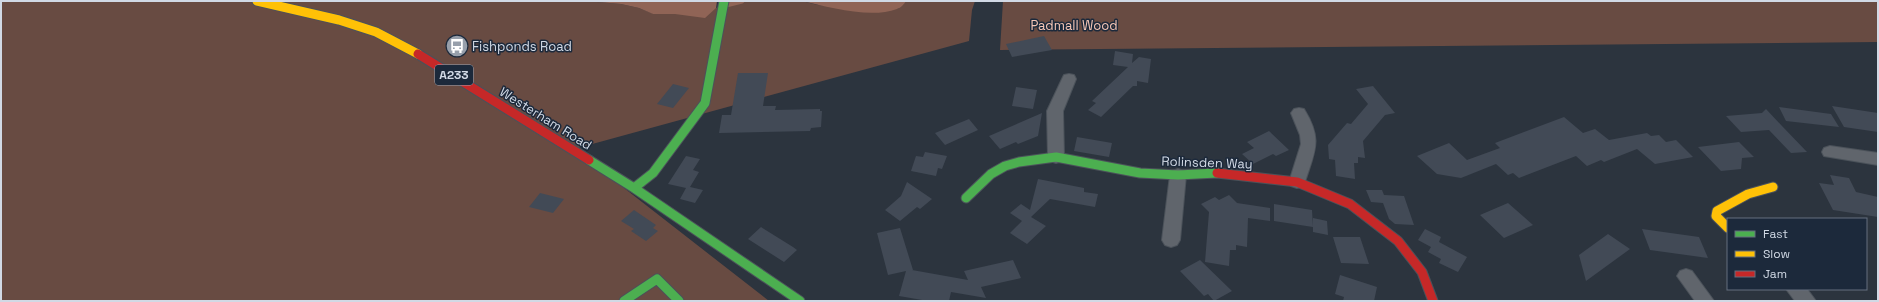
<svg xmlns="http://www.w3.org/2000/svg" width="1879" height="302" font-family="'Space Grotesk',sans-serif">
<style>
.green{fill:#684b42}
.water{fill:#906456}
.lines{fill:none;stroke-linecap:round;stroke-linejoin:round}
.stream{stroke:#906456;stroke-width:5}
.building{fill:#424a56}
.street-casing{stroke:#4b525a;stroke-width:2}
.fast-casing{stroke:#4b525a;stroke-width:11}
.slow-casing{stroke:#4b525a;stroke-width:11}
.jam-casing{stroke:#4b525a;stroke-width:11}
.street{fill:#60656c;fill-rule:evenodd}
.fast{stroke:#4caf50;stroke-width:9}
.slow{stroke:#ffc107;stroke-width:9}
.jam{stroke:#c62828;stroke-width:9}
.labels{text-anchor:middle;stroke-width:3;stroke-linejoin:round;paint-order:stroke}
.shield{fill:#1c293b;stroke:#9ba4b2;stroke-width:1}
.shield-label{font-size:12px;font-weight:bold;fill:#d1d9e5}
.park-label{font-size:13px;fill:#f7c7b7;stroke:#1c293b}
.poi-label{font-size:13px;fill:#d1d9e5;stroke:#1c293b;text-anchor:start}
.street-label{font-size:13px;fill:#d1d9e5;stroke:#1c293b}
</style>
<rect width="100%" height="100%" fill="#2c343e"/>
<path class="green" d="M1,1H586L621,4L639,8L654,14H675L716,8L732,1H802L818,5L898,9L906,1H975L972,10L969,41L574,149L769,301H1Z
M1003,1H1878V42L1000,50Z"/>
<path class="water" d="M586,1H717L716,8L705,18L675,14H653L639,8L621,4Z
M802,1H906C904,4 901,8 897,9C870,19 829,7 802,1Z"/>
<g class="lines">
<path class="stream" d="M726,5L742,1"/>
</g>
<path class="building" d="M1044,36L1052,50L1012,57L1006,44Z
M1115,51L1133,54L1132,63L1139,57L1151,59L1148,83L1137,81V86H1133L1101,117L1088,110L1096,103L1092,101L1128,67L1113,65Z
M738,73H768L763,106H776L775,110L820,109V111H822L821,127L811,128L810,131L719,133L722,115H731Z
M673,84L689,88L673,108L657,104Z
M1373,86L1395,113L1385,115L1363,141L1365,158L1358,157V163H1354L1355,179L1336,176L1335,160L1329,159L1328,145L1347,123L1351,124L1368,104L1356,89Z
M1016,87L1037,90L1033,109L1012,106Z
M1832,106L1878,113V132L1844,127Z
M1779,107L1831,114L1839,127L1786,121Z
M1766,109L1782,126L1807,152L1791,153L1769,130L1741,132L1726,116L1762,113Z
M1042,113L1038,136L1018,144L1016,142L1000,149L989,136Z
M1564,117L1583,133L1595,129L1609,140L1647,133L1651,136L1659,135L1666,142L1676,140L1693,157L1655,164L1637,149L1604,162L1601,160L1587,166L1576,156L1519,178L1513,173L1508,175L1496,164L1461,178L1437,174L1417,156L1449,143L1467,160L1500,148L1495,143Z
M969,119L978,130L945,145L935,133Z
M1269,131L1289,150L1276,156L1273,154L1253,164L1242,154L1254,148L1247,142Z
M1077,137L1112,143L1109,157L1074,151Z
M1739,142L1754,157L1742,158L1741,169L1721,171L1698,147Z
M925,152L947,156L942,169L938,168L936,176L911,171L916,156L923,157Z
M686,156L700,159L693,170L699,172L690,187L703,190L695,203L680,199L686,188L668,184Z
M1830,175L1849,178L1856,192L1878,197V217L1833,210L1819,183L1834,185Z
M1038,179L1084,188V192L1098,194L1095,207L1050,199L1031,217L1046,226L1027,244L1010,233L1022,221L1010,213L1021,204L1030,210Z
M907,182L932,199L920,209L917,207L900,221L885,210L901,196Z
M1366,190H1382L1384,195L1404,196L1414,225L1395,224L1389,219L1383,203L1371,202Z
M540,193L564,199L553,213L529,207Z
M1229,195L1237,203L1270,208V221L1248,218L1247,247L1236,245V250H1230L1229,266L1205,262L1209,212L1201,204L1215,197L1219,200Z
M1508,203L1533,225L1504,238L1480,215Z
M1274,204L1312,210L1313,227L1274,221Z
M634,210L656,225L653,228L658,231L646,241L631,231L634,229L621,221Z
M1313,218L1327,221L1328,235L1313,232Z
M761,227L793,247L797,250L784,262L748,239Z
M900,228L913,270H912L968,280L964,271L1013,260L1021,278L981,287L986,298L951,292L949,301H928L899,296L906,271L888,275L877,233Z
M1425,229L1441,237L1439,242L1467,257L1458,272L1439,263L1441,259L1428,252L1431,247L1418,240Z
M1642,229L1699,237L1708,258L1650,250Z
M1608,234L1630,249L1586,281L1579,255Z
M1333,237H1360L1369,264L1341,263Z
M1200,260L1232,291L1214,301L1208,294L1204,296L1180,271Z
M1340,275L1377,287L1374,301H1343L1344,297L1335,294Z"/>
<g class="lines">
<g class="street-casing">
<path id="street" d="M1069,74L1074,75L1076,79L1063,111L1064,157L1062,161L1056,163L1050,161L1048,157L1047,111L1062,79L1064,75Z
M1299,108L1304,109C1323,140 1315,150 1305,182L1303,186L1297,188L1291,186L1289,182L1301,144L1300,135L1291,113L1294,109Z
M1830,146L1878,153V165L1824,156L1822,152L1824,148Z
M1178,169L1184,171L1186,175L1180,240L1177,245L1171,247L1165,245L1162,240L1170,175L1172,171Z
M1686,269L1692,271L1714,301H1695L1677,276L1680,271Z
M1786,289H1807L1816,301H1795Z"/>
</g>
<g class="fast-casing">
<path id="fast" d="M589,160L634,188L800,301
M634,188L653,173L705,103L724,1
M966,198L991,174L1005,166L1019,162L1056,157L1140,173L1178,175L1217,173
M624,301L657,279L679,301"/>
</g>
<g class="slow-casing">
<path id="slow" d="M257,1L339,20L376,32L418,54
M1728,228L1716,216L1717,211L1748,194L1773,187"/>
</g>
<g class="jam-casing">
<path id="jam" d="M418,54L589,160
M1217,173L1297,182L1350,204L1398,241L1422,272L1433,301"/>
</g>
<use href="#street" class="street"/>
<use href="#fast" class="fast"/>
<use href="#slow" class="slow"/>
<use href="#jam" class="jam"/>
</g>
<defs>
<g id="bus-disc" transform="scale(1.15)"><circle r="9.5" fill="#979fab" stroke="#1c293b"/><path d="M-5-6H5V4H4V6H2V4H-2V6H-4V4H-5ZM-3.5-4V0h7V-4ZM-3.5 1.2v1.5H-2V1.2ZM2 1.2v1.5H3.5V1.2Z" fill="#fff"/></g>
</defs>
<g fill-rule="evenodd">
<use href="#bus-disc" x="457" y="46"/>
</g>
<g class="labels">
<rect class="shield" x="435" y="65" width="38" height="20" rx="3"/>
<g class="shield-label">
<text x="454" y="79">A233</text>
</g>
<g class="park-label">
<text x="1074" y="30">Padmall Wood</text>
</g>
<g class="poi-label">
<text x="472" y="51">Fishponds Road</text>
</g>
<g class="street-label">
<text transform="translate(546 118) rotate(32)" y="5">Westerham Road</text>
<text transform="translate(1207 162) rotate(2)" y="5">Rolinsden Way</text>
</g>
</g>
<rect width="1879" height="302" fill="none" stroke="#d1d9e5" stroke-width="4"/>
<rect x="1727" y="218" width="140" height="72" fill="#1c293b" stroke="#646f7f"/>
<rect x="1735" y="231" width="20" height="6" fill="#4caf50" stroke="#646f7f"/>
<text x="1763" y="238" font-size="12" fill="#d1d9e5">Fast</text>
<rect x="1735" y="251" width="20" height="6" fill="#ffc107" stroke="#646f7f"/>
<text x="1763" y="258" font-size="12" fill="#d1d9e5">Slow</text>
<rect x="1735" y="271" width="20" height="6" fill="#c62828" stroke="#646f7f"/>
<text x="1763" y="278" font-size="12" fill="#d1d9e5">Jam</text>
</svg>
